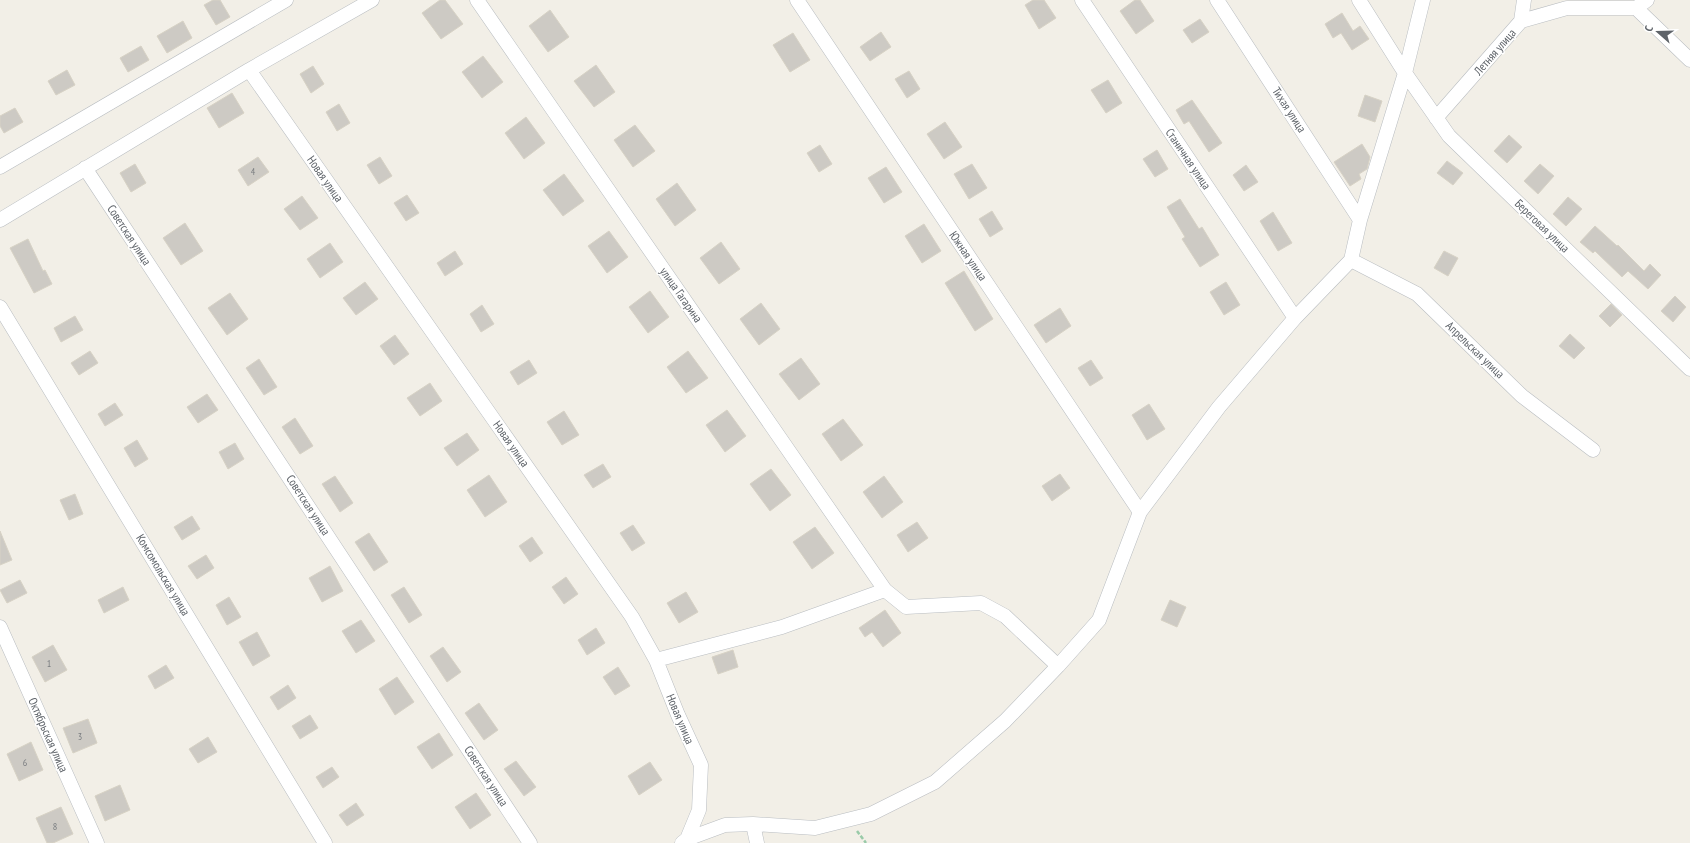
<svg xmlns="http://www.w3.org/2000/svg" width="1690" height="843" font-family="'PT Sans Narrow',sans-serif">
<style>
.building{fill:#cdcac4;stroke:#d7d2c5}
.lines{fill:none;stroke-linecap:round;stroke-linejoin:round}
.minor-casing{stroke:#b9bdc1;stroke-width:15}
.path{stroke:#99caa8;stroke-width:2.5;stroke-dasharray:4 2;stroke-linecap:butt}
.minor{stroke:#fff;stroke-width:14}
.labels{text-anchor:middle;stroke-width:3;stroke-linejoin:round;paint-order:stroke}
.number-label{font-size:10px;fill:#7a7d80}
.street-label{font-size:12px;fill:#5e6369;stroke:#fff}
</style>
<rect width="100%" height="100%" fill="#f2efe7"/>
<path class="building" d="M213,0H220L230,17L216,25L204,5Z
M440,0H445L463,24L441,39L422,13Z
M1033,0H1044L1056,18L1039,29L1025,5Z
M1135,0H1140L1154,21L1136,34L1120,11Z
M550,10L569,37L548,52L529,26Z
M1342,13L1353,31L1360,26L1369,39L1352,50L1341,33L1333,38L1325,24Z
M1200,19L1209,32L1192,43L1183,30Z
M183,21L192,38L167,53L157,36Z
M881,32L891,47L870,61L860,47Z
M793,33L810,60L790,72L773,45Z
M141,46L149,60L128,72L120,58Z
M483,56L503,82L482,98L462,72Z
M596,65L615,92L594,107L574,81Z
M313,66L324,84L311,93L300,74Z
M67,70L75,85L56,95L48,81Z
M909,71L920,89L907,98L895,79Z
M1108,80L1122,103L1106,113L1091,90Z
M232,93L244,113L219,128L207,108Z
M1365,95L1382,101L1375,122L1358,116Z
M1192,100L1222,143L1209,152L1189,121L1184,124L1176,110Z
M339,104L350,123L337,131L326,112Z
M15,108L23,122L4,133L0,126V116Z
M526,117L545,143L524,159L505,133Z
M945,122L962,147L944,159L927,134Z
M635,125L655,151L633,167L614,140Z
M1509,135L1522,147L1507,163L1494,151Z
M1362,144L1370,157L1367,169L1359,174L1361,179L1350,186L1334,162Z
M820,145L832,164L819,172L807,153Z
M1157,150L1168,169L1155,177L1143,159Z
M258,157L269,172L248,186L238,170Z
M380,157L392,176L379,184L367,165Z
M1447,161L1463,173L1453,185L1437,173Z
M135,164L146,183L131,192L120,173Z
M972,164L987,188L969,199L954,174Z
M1540,164L1554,176L1538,194L1524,181Z
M1246,165L1258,182L1244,191L1233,175Z
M886,167L902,192L884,203L868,178Z
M564,174L584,201L563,216L543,190Z
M677,183L696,210L675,226L656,199Z
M407,195L419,213L406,221L394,203Z
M302,196L318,218L300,230L284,209Z
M1568,197L1582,209L1566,226L1553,214Z
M1180,199L1199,229L1202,227L1219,255L1200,267L1182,239L1185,237L1167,207Z
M992,211L1003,229L990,237L979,219Z
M1273,212L1292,243L1278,251L1260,221Z
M185,223L203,251L181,265L163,238Z
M924,224L941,251L922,263L905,236Z
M1595,226L1617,246L1618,245L1644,271L1650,264L1661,275L1648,289L1628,271L1622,277L1595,251L1593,253L1580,242Z
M609,231L628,257L607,273L588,246Z
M28,239L43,271L45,270L52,284L34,293L10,248Z
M721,242L740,269L719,284L700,258Z
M330,243L343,262L320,278L307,259Z
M455,251L463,264L445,276L437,263Z
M1444,251L1458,258L1448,276L1434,268Z
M964,271L993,319L975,331L945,283Z
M365,282L378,299L356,315L343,298Z
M1226,282L1240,305L1224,315L1210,292Z
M650,291L669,317L648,333L629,307Z
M230,293L248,319L227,335L208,308Z
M1675,296L1686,307L1673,322L1661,311Z
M761,303L780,329L759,345L740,319Z
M1611,304L1622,315L1610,327L1599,316Z
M482,305L494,324L481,332L470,314Z
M1060,308L1071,326L1046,343L1034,325Z
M75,316L83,330L61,342L54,328Z
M1570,334L1585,348L1574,359L1559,346Z
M395,335L409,354L394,365L380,346Z
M90,351L98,363L79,375L71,363Z
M688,351L708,378L686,393L667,367Z
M801,358L820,384L799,400L779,374Z
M259,359L277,387L264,395L246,368Z
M529,360L537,373L518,385L510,372Z
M1091,360L1103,378L1090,386L1078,368Z
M430,383L442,401L420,416L407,398Z
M207,394L218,410L198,423L187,407Z
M115,403L123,415L105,426L98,414Z
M1149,404L1165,429L1147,440L1132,415Z
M727,410L746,436L725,452L706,425Z
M564,411L579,435L562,445L547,422Z
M295,418L313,446L300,454L282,427Z
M843,419L863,445L841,461L822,434Z
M467,433L479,450L457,466L444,448Z
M137,440L148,459L135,467L124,448Z
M235,443L244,459L228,469L219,452Z
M603,464L611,477L593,488L584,475Z
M771,469L791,495L770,511L750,484Z
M1060,474L1070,488L1052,501L1042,486Z
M489,475L507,502L485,517L467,490Z
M335,476L353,503L340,512L322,484Z
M884,476L903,502L882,518L863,492Z
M75,494L83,514L69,520L60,500Z
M192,516L200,529L182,540L174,527Z
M917,522L928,538L908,552L897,535Z
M633,525L645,543L632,551L620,533Z
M815,527L834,553L812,569L793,542Z
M0,531L12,560L0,565Z
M369,533L388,562L374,571L355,542Z
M532,537L543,553L530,562L519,546Z
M206,555L214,568L197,579L188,566Z
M330,566L343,591L322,602L309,578Z
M566,577L578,594L564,604L552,587Z
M20,580L27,593L7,603L0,590Z
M123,587L129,600L104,613L98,600Z
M404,587L422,615L409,623L391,595Z
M686,592L698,612L679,623L667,603Z
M229,597L241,617L227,625L216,605Z
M1170,600L1186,607L1177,627L1161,620Z
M885,610L901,633L883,647L872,632L865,637L859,628Z
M361,620L375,641L356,653L342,631Z
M596,628L605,643L587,655L578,640Z
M257,632L270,656L253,666L239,642Z
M53,645L67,670L45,682L32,657Z
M443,647L461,672L447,682L430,656Z
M733,650L738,667L718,674L712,657Z
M166,665L174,678L155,689L148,676Z
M618,667L630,686L615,695L603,677Z
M397,677L414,702L395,715L379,689Z
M288,685L296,698L278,710L270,697Z
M479,703L498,730L484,740L465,713Z
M310,715L318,728L300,739L292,726Z
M88,719L97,743L73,753L63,728Z
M439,733L453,755L432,769L417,747Z
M208,737L217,752L198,763L189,749Z
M31,742L43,770L19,781L7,754Z
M516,761L536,787L524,796L504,769Z
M650,762L662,780L639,795L628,776Z
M332,767L339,777L323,788L316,777Z
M120,785L130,810L105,821L95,796Z
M476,793L491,815L470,829L455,807Z
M356,803L364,815L347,826L339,815Z
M61,807L73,834L53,843H47L36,818Z"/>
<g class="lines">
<g class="minor-casing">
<path id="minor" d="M477,0L885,590L906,607L981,603L1005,616L1058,666L1099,620L1140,512L1219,407L1295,318L1351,260L1360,220L1405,73L1423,0
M797,0L1140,512
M1082,0L1295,318
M1217,0L1360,220
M1359,0L1405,73L1449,136L1690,369
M1636,8L1647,0
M1521,21L1524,0
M249,70L632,617L656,660L678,715L701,765L699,810L687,839L682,843
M1436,118L1521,21L1567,8H1636L1690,60
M0,167L286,0
M85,168L530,843
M0,220L249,70L372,0
M1351,260L1417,294L1522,396L1593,450
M0,307L325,843
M0,627L97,843
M656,660L782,627L885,590
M753,824L757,843
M687,839L725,825L753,824L815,828L871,814L935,782L1005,721L1058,666"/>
</g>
<path class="path" d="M857,831L866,843"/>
<use href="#minor" class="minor"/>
</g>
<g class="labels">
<g class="number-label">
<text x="253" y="175">4</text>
<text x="49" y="667">1</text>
<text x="80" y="740">3</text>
<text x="25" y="766">6</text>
<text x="55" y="830">8</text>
</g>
<g class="street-label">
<text transform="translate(1495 52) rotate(-49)" y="4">Летняя улица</text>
<text transform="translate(1289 110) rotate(57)" y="4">Тихая улица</text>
<text transform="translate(1188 159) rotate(56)" y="4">Станичная улица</text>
<text transform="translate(325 179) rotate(55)" y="4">Новая улица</text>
<text transform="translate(1542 226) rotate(44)" y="4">Береговая улица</text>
<text transform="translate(129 235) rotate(57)" y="4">Советская улица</text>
<text transform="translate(968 256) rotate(56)" y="4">Южная улица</text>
<text transform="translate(681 295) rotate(55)" y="4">улица Гагарина</text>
<text transform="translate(1475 350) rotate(44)" y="4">Апрельская улица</text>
<text transform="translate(511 444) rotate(55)" y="4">Новая улица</text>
<text transform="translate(308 505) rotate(57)" y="4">Советская улица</text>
<text transform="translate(163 575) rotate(59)" y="4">Комсомольская улица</text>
<text transform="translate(680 719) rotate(67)" y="4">Новая улица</text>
<text transform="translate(48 735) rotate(66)" y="4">Октябрьская улица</text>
<text transform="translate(486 776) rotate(57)" y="4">Советская улица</text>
</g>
</g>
<g transform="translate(1658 32) rotate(290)" stroke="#ffffff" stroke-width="3" paint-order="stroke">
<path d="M0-3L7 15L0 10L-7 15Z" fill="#5e6369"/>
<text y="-6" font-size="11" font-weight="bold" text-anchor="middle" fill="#5e6369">С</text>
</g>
</svg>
